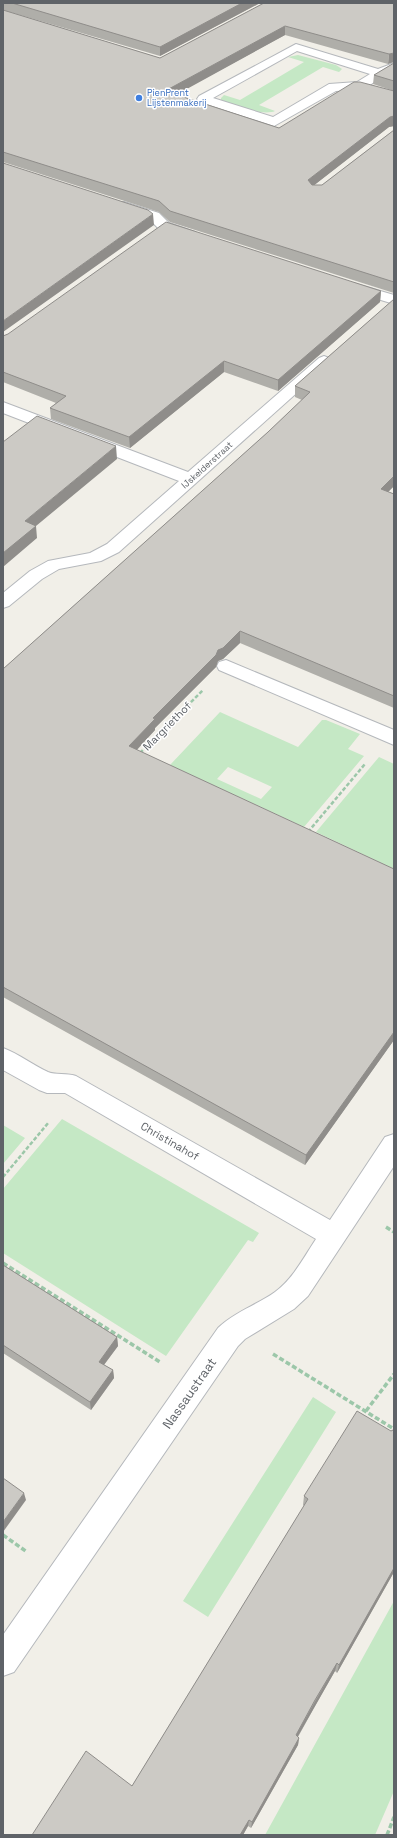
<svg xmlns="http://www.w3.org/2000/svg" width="397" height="1838" font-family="'Space Grotesk',sans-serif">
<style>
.green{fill:#c5e8c5;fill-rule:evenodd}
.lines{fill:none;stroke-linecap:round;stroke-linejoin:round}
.minor-casing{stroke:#b5b8bc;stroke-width:2}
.path-far1{stroke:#9cc7a9;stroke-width:2.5;stroke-dasharray:4 2;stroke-linecap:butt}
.path{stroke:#9cc7a9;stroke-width:3.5;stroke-dasharray:5 2.5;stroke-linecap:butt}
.minor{fill:#fff;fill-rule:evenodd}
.wall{fill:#afaea9}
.shaded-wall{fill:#8f8d8a}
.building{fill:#cccac5;stroke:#8f8d8a}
.shop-dot{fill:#3f7fe0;stroke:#fff;stroke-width:1.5}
.labels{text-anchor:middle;stroke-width:3;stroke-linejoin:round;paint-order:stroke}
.far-shop-label{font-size:9px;fill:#366cbe;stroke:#fff;text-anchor:start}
.far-street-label{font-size:9px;fill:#5f6368;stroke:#fff}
.street-label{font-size:11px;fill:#5f6368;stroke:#fff}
.near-street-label{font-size:13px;fill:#5f6368;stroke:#fff}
</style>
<rect width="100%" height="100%" fill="#f1efe8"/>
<path class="green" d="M298,55L336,65L342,69L339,72L323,67L259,105L275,111C265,116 230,107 221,100V98L224,95L240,100L304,62L288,57Z
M220,712L298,747L322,720H326L360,734L348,749L364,756L304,827L170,765ZM228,767L272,787L261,799L217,779Z
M379,757L394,764V869L316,832Z
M62,1119L259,1233L253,1242L248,1240L166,1356L3,1253V1189Z
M3,1125L25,1138L3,1164Z
M313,1397L336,1412L208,1617L183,1601Z
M394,1601V1791L375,1835H265Z"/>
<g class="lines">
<g class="minor-casing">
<path id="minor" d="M296,44L378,69L394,63V71L383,76L364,89L336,91L274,126L199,102L197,99L199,96ZM297,51L370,74L357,82L329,84L273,117L213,98Z
M124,202L159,213L169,223L195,232L197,235L195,238L190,239L159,229L149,219L119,209L117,206L119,203Z
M353,283L394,295V304L348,290L346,287L348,284Z
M324,356L329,358L332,361L329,364L119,552L101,561L59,569L42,579L9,606L3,608V593L30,571L48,561L90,553L107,544L179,481L3,413V402L188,472L319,358Z
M226,660L394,730V745L219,670L217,666L219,662Z
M3,1048C19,1054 33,1065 48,1072C55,1075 67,1073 76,1076L330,1220L385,1137L394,1134V1166L308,1296L294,1309L245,1339L238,1346L14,1672L3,1676V1635L218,1328C234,1312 257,1305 275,1292C293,1279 304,1257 316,1239L65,1093H47L39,1090L3,1070Z"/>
</g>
<path class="path-far1" d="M140,753L203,690
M308,832L365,764
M3,1177L49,1122"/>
<path class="path" d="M386,1227L394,1232
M3,1263L160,1362
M273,1354L394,1429
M366,1411L394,1374
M3,1535L27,1552
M387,1835L394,1817"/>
<use href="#minor" class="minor"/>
</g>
<path class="wall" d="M3,3H260L160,56L3,10Z
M264,3H394L388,64L285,35L176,94L279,128L394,91V126L389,127L314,185H322L394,130V293L170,222L159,212L3,162V10L160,58Z
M394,63V91L373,84L374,75Z
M381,291L380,302L278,391L224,372L130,448L51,419L50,408L56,403L3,382V336Z
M394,299V486L388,492L394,494V708L240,643L223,659L218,661L216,667L155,728V730L137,750L394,869V1040L305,1165L3,997V669L268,432L302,400L295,397V386Z
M3,1265L117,1337L118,1346L104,1365L113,1370L114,1378L91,1410L3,1353Z
M394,1430V1572L337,1673L335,1671L314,1708L298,1737L299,1738L298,1745L251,1828L248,1826L243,1835H32L132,1786L304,1506L303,1505L304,1496L391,1431Z"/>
<path class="shaded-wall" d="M242,3H260L160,56V47Z
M285,26V35L165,101V91Z
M394,53V62L388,64L389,54Z
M394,116V126L389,127L308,190V180L390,117Z
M153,214L154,225L3,332V321Z
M381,291L380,302L278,391V380Z
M224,361V372L130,448L129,437Z
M116,446L117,459L36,526L37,538L3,567V553L25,521Z
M394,476V486L379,501L381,489Z
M240,631V643L223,659L218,661L216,667L155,728V730L130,757L129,746L153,718L218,650Z
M394,1032V1040L305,1165L306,1155Z
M117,1337L118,1346L100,1370L99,1362Z
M113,1370L114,1378L91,1410L90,1402Z
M24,1493L26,1500L3,1532V1522Z
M394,1568V1572L337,1673L339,1665Z
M337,1663L335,1671L294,1743L296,1735Z
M299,1738L298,1745L251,1828L252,1822Z
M249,1820L248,1826L243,1835H240Z"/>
<path class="building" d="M12,3H242L160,47Z
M264,3H394V53L389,54L285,26L165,91L279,128L354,82H360L394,91V116L390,117L308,180L312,185H322L394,130V282L170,211L159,201L3,152V10L160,58Z
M394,63V81L374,75Z
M3,163L148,210L153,214L3,321Z
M166,222L381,291L278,380L224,361L129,437L50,408L66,396L3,372V336L8,334Z
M394,299V476L381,489L394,494V696L240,631L223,648L218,650L216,655L153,718L155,719L129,746L394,869V1032L306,1155L3,987V669L268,432L310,392L295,386Z
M37,416L116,446L25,521L36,526L3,553V442Z
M3,1265L117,1337L99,1362L113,1370L90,1402L3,1345Z
M357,1411L391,1431L393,1430H394V1568L339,1665L337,1663L315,1700L296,1735L299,1738L252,1822L249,1820L240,1835H32L86,1751L132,1786L308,1499L304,1496Z
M3,1478L24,1493L3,1522Z"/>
<circle class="shop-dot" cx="139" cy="98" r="4"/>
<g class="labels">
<g class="far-shop-label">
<text x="147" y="96">PienPrent<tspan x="147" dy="10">Lijstenmakerij</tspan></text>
</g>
<g class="far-street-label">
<text transform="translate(207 465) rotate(-42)" y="3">IJskelderstraat</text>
</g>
<g class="street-label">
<text transform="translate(167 726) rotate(-45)" y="4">Margriethof</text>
<text transform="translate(170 1141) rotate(30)" y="4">Christinahof</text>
</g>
<g class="near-street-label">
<text transform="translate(189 1393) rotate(-55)" y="5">Nassaustraat</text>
</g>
</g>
<rect width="397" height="1838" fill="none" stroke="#5f6368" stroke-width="8"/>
</svg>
